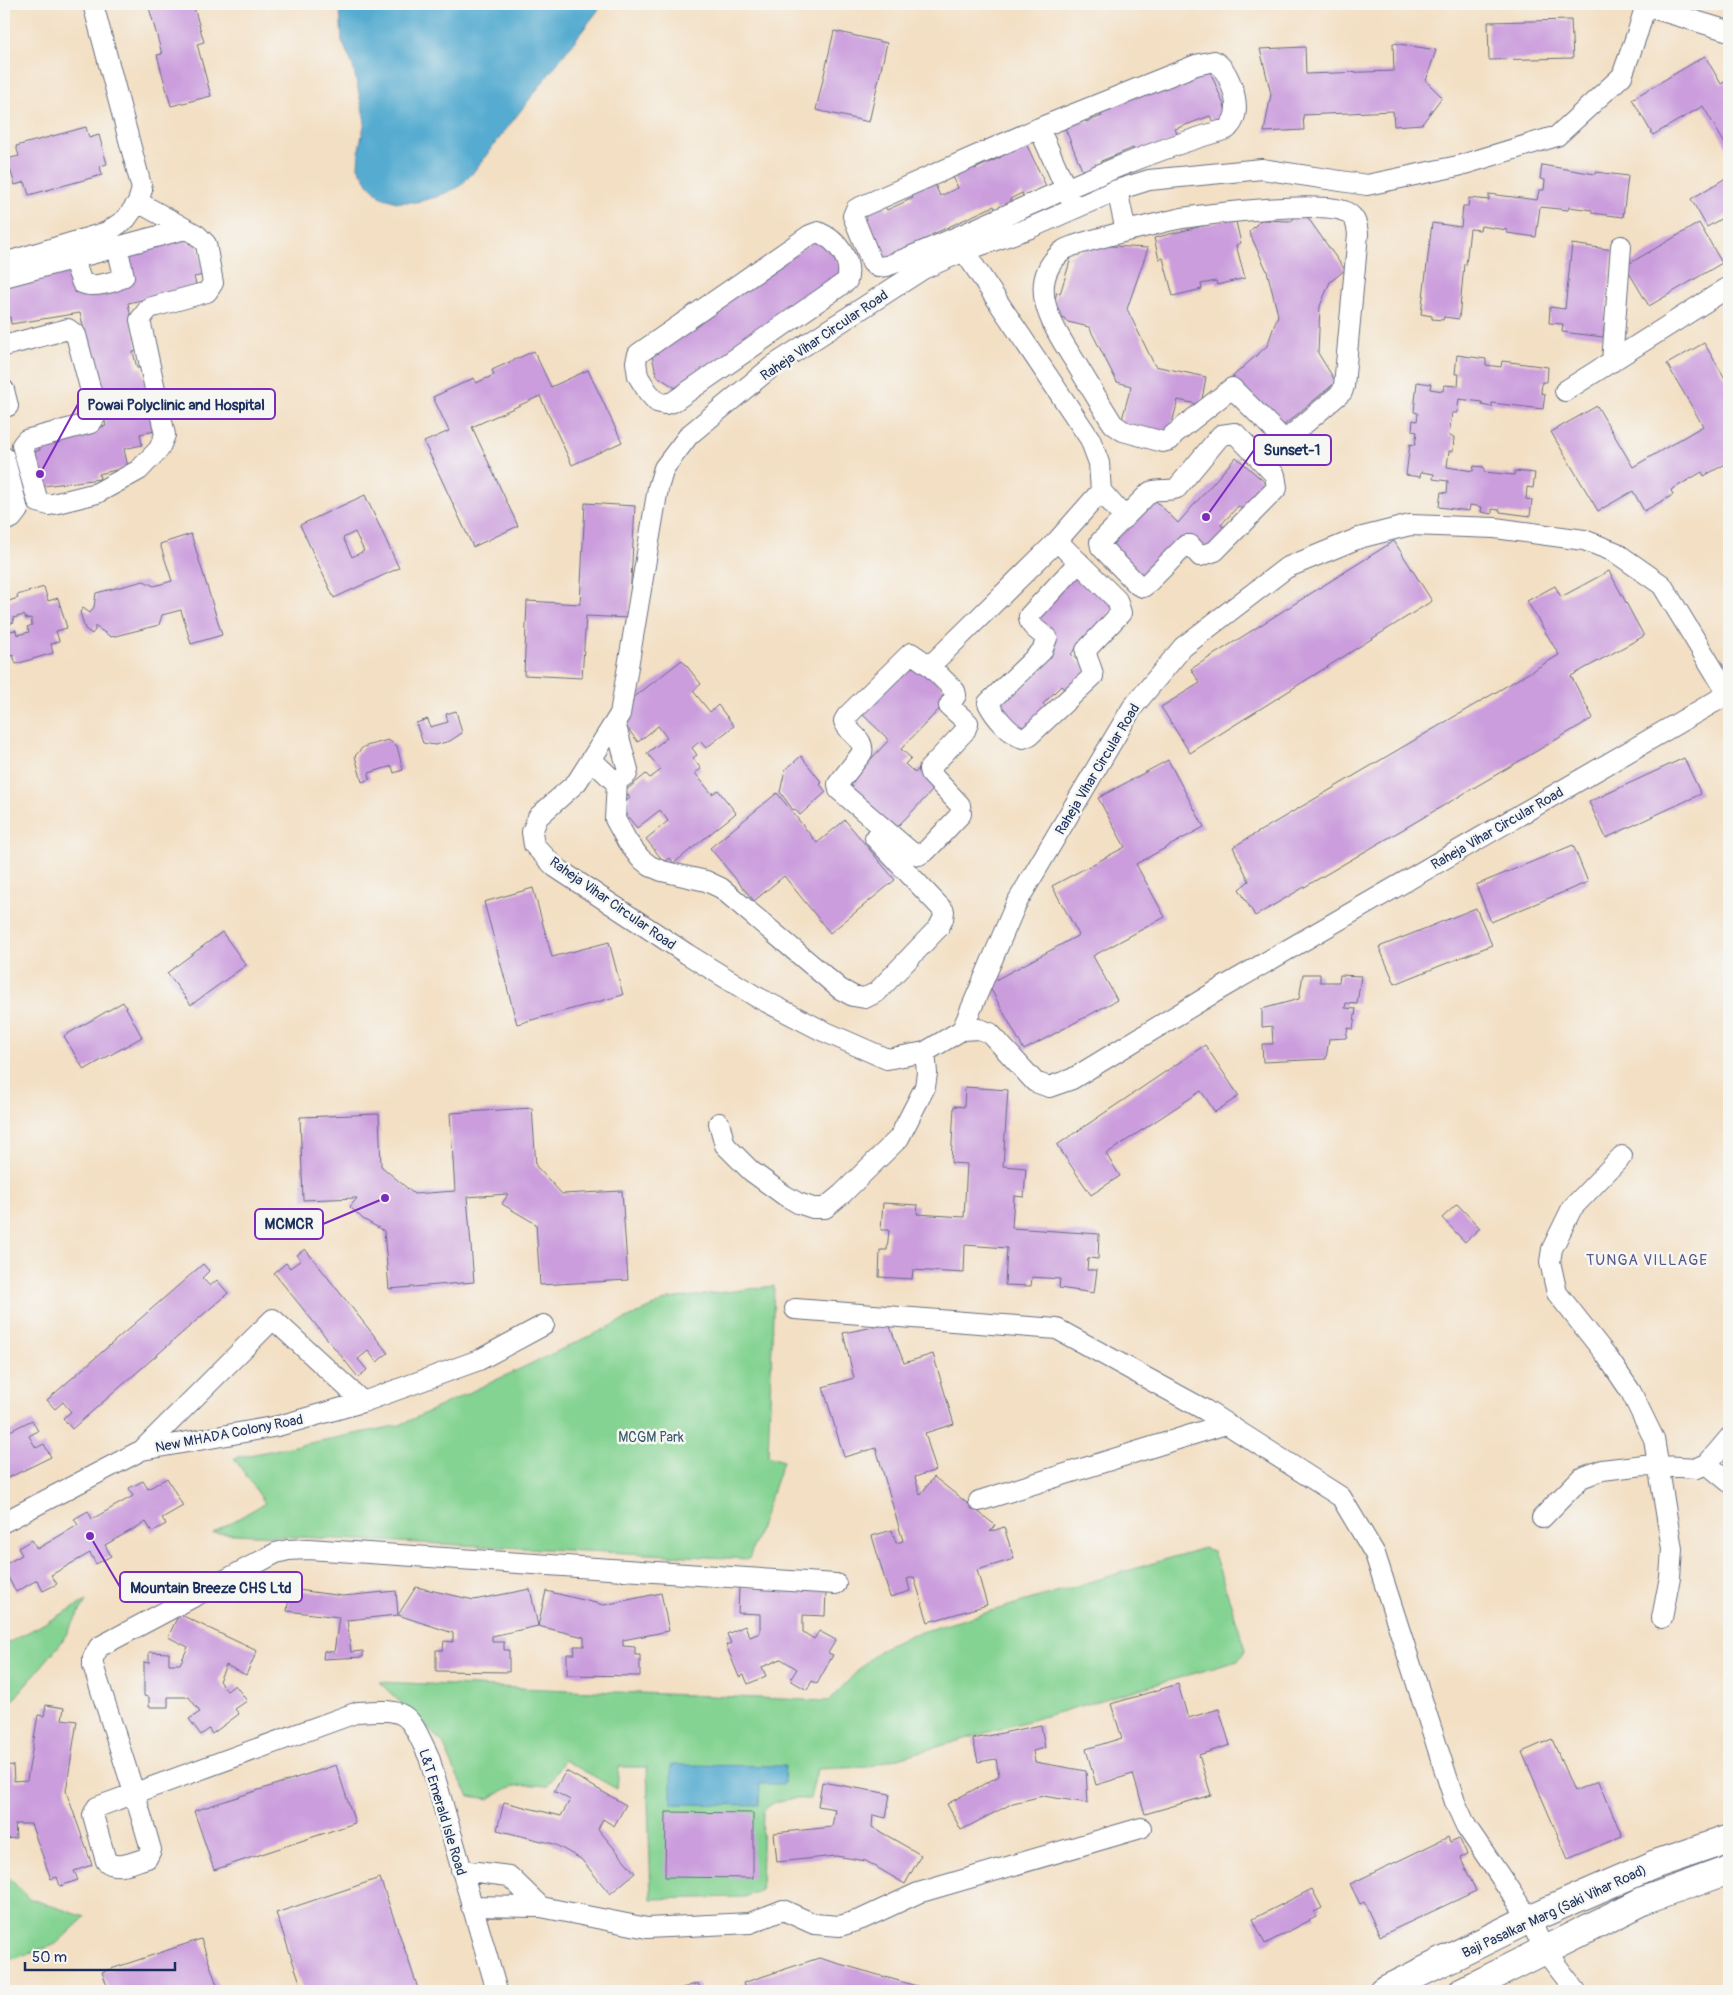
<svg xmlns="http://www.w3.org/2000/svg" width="1733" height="1995" font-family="Pangolin,sans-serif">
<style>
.green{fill:#84d392;stroke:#508178}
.water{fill:#54abd0;stroke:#386d97}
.building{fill:#cb9ddd;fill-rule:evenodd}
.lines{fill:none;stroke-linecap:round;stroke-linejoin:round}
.street-casing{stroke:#676d81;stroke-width:22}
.primary-casing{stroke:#676d81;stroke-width:30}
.street{stroke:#fff;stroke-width:20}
.primary{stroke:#fff;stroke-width:28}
.labels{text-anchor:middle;stroke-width:5;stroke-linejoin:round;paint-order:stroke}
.street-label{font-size:14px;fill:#1b2f5e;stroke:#f6f6f2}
.park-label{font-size:14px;fill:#35586b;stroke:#f6f6f2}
.neighbourhood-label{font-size:15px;letter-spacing:1px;fill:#59568a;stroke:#f6f6f2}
.leader{fill:none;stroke:#7b2cbf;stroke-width:2}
.callout-dot{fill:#7b2cbf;stroke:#f6f6f2;stroke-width:2}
.callout{fill:#f6f6f2;stroke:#7b2cbf;stroke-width:2}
.callout-label{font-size:15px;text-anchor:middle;font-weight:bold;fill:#1b2f5e}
</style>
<rect width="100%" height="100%" fill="#f6f6f2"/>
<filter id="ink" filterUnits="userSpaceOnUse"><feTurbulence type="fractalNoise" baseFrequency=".02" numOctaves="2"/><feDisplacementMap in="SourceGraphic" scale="10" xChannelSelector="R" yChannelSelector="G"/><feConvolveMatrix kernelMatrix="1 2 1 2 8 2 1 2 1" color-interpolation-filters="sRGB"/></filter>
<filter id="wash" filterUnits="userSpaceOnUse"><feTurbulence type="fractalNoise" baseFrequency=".0096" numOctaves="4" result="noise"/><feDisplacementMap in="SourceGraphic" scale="20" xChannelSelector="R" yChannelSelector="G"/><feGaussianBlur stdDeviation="1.12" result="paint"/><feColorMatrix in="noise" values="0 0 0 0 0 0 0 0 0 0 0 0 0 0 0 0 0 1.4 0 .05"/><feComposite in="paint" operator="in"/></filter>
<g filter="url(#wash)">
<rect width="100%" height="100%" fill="#f3dfc3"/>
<path class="green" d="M774,1286L768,1456L783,1461L749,1559L213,1533L265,1503L234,1458L400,1425L669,1299Z
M1204,1548L1213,1551L1246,1649L1238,1661L867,1767L817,1769L810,1799C792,1799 777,1797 763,1811L761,1890L745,1897L651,1899L647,1767H619L617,1789L564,1760L548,1786C522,1784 511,1783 490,1799L469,1796L456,1774L443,1743L379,1682L829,1701L866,1662L883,1648L911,1635Z
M86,1601L61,1643L4,1711V1645Z
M4,1872L28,1898L85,1917L56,1944L4,1962Z"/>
<path class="water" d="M342,4H603L471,175L459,187L436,197L416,202H397L381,197L369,185L358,167L359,149L365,121L353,66L342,41L340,10Z
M671,1765L785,1766L784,1784H760L759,1805L671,1804Z"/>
<g id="blocks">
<path class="building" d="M148,4H193L204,42L197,44L211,96L171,106L157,55L162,54Z
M1571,20L1573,58L1489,60L1488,22Z
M834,31L887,43L869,122L816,110Z
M1393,43L1436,50L1426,81L1442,97L1422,124L1394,126L1393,111L1303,115L1304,130L1264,132L1271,94L1260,49L1305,47L1306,74L1394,71Z
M1705,56L1721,84L1729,79V151L1703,106L1653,135L1632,99Z
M1208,66L1229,118L1214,124L1210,116L1175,129L1179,138L1136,155L1133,148L1101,161L1104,167L1084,175L1063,123L1083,115L1086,122L1102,116L1099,108Z
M86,127L89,138L99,135L107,164L100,166L102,175L29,195L25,182L15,185L7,159L19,156L16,146Z
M1024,139L1047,188L1024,198L1022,193L1010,199L1012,203L996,211L994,206L931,235L933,239L917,247L916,244L880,264L857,215L883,203L887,210L913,198L910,191L933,180L940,196L958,188L951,172L972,163L975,169L1001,157L998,150Z
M1542,165L1595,174L1596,172L1628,176L1623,217L1592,213V210L1569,207L1568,210L1540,207L1536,237L1507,233V230L1481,226L1480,230L1470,229L1466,265L1464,264L1459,319L1444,317L1443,320L1432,319V316L1421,314L1432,223L1461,227L1463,206H1468L1469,198L1489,200V194L1537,200L1539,190H1544L1545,180L1540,179Z
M1729,176V214L1707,227L1691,199Z
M1303,211L1345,270L1330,282L1320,306L1318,353L1336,382L1277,431L1231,378L1267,346L1278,315L1267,271L1249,232L1261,220L1291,221Z
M1235,218L1241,243L1236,245L1245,278L1217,285L1216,281L1201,284L1202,289L1173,296L1163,258L1159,259L1154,238Z
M1699,223L1722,263L1649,306L1625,266Z
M187,235L189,244L197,242L204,275L194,277L197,288L128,303L138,351L133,352L137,368H142L155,431L140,434L142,445L124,449L128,467L99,474L100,479L43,486L31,453L40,450L38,441L106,426L80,313L11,324L10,317H5L4,282L67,266L75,293L132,280L125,253Z
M818,238L834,253L842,275L677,389L657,376L651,353Z
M1572,244L1613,250L1603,337L1562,332L1563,324L1549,323L1550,307L1565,309Z
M1092,245L1148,248L1127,309L1155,366L1206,377L1201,405L1178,400L1168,439L1121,423L1131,386L1117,382L1089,327L1068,322L1052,310L1057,292L1060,294L1071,258L1067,257Z
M1704,343L1729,385V438L1727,440L1729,444V462L1704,476L1702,472L1671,490L1673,495L1644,511L1633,491L1598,511L1551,432L1597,406L1633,467L1703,426L1667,364Z
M534,351L551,387L588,370L622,442L572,465L540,396L472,427L518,526L473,547L424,442L449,431L433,397L474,378L476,383L494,375L492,370Z
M1457,355L1486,359V365L1501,367L1502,361L1548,367L1547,382H1542L1541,393L1545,394L1543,409L1492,403V407L1482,405V402L1459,399L1457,413H1452L1449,436L1454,437L1453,451H1449L1447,467L1473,471L1474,466L1484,467V472L1514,475L1515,471L1535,473L1533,488L1527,487L1526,499L1532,500L1530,516L1500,512V510L1492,509V514L1481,512L1482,507L1470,505L1469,511L1439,507L1441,492L1447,493L1448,481L1433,479L1434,474L1421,472L1420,477L1406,475L1410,444L1415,445L1417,432L1412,431L1413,420L1417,421L1418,413L1414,412L1417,382L1431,384L1430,389L1443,391L1444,385L1458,386L1459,374H1455Z
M1236,457L1268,485L1245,511L1238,506L1221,525L1228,531L1208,553L1190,536L1143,583L1105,546L1153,498L1178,523Z
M365,495L399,568L334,598L300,525ZM355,532L364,551L352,557L343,538Z
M585,503L635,506L629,618L586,616L582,678L524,675L527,601L580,604Z
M191,534L222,635L191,644L181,610L162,615L159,625L111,637L95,626V630L92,634L85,629L80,612L83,608L90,613L94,607L96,593L144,581L154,586L172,581L160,544Z
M1394,541L1432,601L1190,753L1161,707L1200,683L1191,669Z
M1077,569L1116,605L1071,654L1089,672L1067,692L1061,686L1043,704L1049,710L1024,734L994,704L1057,643L1031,619Z
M1609,571L1644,636L1571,676L1593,718L1255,916L1239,889L1249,881L1233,847L1559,655L1527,601L1555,586L1561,597Z
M44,587L48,601L58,598L67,628L56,631L59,641L51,644L53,653L16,664L13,655L4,658V599L8,597L9,601L18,598L17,595ZM24,615L26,619L31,618L32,625L27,627L29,632L17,635L16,630L10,631L9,624L14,622L13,618Z
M911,657L952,696L901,749L911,758L905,764L915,773L920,767L938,785L895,829L847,793L853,787L849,782L889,740L859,711Z
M682,660L701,684L693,691L710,712L718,705L734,726L706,748L700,741L692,748L697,755L693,758L701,769L695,773L712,794L718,790L736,813L674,863L670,858L664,862L646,839L668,821L660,810L637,828L619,806L630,798L625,791L646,774L650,778L661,770L647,753L667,738L658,726L638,742L621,720L631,713L624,705Z
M456,711L462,733L450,741L435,745L423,743L416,723L428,719L430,727L448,722L446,714Z
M388,740L397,746L403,770L394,773L392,766L369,773L370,779L362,782L355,756L363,747Z
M801,756L822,783L820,784L826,792L800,815L795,809L793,810L780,792L785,770Z
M1684,758L1701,794L1606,838L1589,802Z
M1168,760L1204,827L1136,864L1165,917L1093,956L1117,1000L1024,1050L988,984L1079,935L1052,886L1125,847L1098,798Z
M777,793L817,843L845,820L895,880L830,933L784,876L754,901L710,848Z
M1573,845L1588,882L1491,922L1476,885Z
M533,888L552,957L609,942L623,995L517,1024L484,902Z
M1476,908L1492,945L1395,984L1379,947Z
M222,932L246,965L191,1005L167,973Z
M1303,974H1320V982H1339L1340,975L1361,976L1357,1004L1346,1003L1345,1008L1356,1009L1353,1029L1348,1028L1346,1038L1329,1039L1326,1059L1263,1062L1262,1044H1273L1272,1026L1262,1027V1009L1299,999Z
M123,1002L142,1037L84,1070L64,1036Z
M1205,1045L1239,1096L1215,1112L1201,1091L1106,1154L1120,1176L1091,1195L1057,1145Z
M965,1087L1008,1090L1003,1166L1026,1168L1024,1197L1014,1196L1012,1228L1099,1234L1098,1259L1088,1258L1087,1270H1097L1094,1293L1059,1288L1060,1279L1032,1277L1031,1286L1005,1285L1007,1248L965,1245L964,1273L913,1270L912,1279L879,1277L880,1250H887L889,1230H881L883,1203L918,1205L917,1214L964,1217L967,1164L951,1163L954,1106L964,1107Z
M532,1108L536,1166L562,1194L622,1191L628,1280L540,1285L536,1224L502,1204L508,1194L467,1197L474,1282L389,1289L384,1231L363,1219L350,1207L357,1198L303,1200L300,1117L379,1114L381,1166L414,1194L455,1191L450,1113Z
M1457,1204L1480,1228L1465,1242L1442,1218Z
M305,1249L388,1353L377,1362L368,1351L358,1359L367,1370L358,1377L274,1273L286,1263L290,1268L301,1260L297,1255Z
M203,1264L209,1271L202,1278L210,1286L217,1280L228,1293L72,1429L63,1418L71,1412L63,1402L55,1409L47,1400Z
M889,1324L904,1363L933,1354L954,1424L925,1433L936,1470L915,1477L920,1495L934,1477L995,1525L990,1532L1004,1527L1014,1559L977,1570L987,1605L928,1622L914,1577L907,1579L910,1591L890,1597L872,1536L892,1530L896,1543L903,1541L876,1448L844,1457L823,1387L854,1378L843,1333Z
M32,1420L38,1431L29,1436L36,1448L44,1444L51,1457L4,1480V1434Z
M167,1478L183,1506L162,1518L166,1524L152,1532L146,1522L105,1545L111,1556L96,1564L90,1553L51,1575L57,1584L43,1591L37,1580L16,1592L4,1570V1565L22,1555L18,1548L32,1540L37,1549L78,1525L74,1519L88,1511L92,1519L133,1496L129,1488L143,1481L148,1489Z
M416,1587L474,1600L530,1589L538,1626L492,1636V1642H504V1650H509V1672L436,1671V1650H443L444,1641L453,1642V1633L398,1615Z
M739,1587L826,1590L825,1616L803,1615V1632L814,1639L819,1631L836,1640L828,1653L833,1655L817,1684L812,1681L807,1690L790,1680L797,1669L781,1659L762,1667L766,1676L748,1684L744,1675L739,1677L726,1645L731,1643L727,1634L745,1626L750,1637L760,1633V1614L738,1613Z
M290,1589L343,1596L396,1591L398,1615L347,1620L351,1652L363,1651V1657L323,1659L324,1651L334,1652L339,1617L287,1611Z
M546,1591L604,1605L661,1593L669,1631L623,1640V1646L635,1647V1655H640V1676L567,1675V1654H575L574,1646H584V1637L538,1626Z
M179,1614L257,1651L246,1675L226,1665L219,1681L227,1691L235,1685L247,1701L235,1709L239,1714L212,1734L209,1729L201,1735L189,1719L200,1712L189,1697H168V1707H149V1697L144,1696V1662L149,1663V1652L169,1653V1664H180L188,1647L168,1637Z
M1178,1684L1188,1718L1219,1709L1230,1745L1199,1755L1211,1795L1145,1814L1133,1774L1096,1785L1086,1749L1122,1738L1111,1704Z
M46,1705L64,1708L62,1719L77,1721L66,1791L92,1865L74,1871L78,1880L60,1886L57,1877L51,1879L31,1824H15L16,1838L4,1839V1766L13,1765L14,1781L27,1780L38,1715L44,1716Z
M1041,1725L1045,1748L1033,1751L1035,1762L1086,1771L1088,1803L1043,1796L1013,1803L961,1830L947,1804L999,1776L996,1759L978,1762L973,1739Z
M1552,1739L1574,1791L1599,1781L1622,1836L1568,1859L1522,1752Z
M336,1765L355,1823L214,1870L194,1811Z
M566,1771L626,1805L614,1826L603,1819L598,1829L635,1873L610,1894L581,1859L554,1844L497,1830L504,1802L561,1816L570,1800L554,1791Z
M822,1782L890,1794L886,1818L873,1815L872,1827L921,1855L905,1884L866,1861L836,1856L777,1862L774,1833L832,1827L835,1809L818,1806Z
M666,1812L753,1813V1878L665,1877Z
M1448,1837L1450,1842L1459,1838L1467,1854L1460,1857L1476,1891L1380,1936L1364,1902L1360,1904L1350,1884Z
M380,1878L419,1991H303L276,1913Z
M1312,1889L1322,1908L1314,1912L1316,1917L1265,1944L1253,1919Z
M201,1939L219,1991H109L102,1972Z
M819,1958L934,1991H746L743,1983Z
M698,1983L701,1991H673Z"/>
</g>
</g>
<g filter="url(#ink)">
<use href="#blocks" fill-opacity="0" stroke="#676d81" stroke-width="1"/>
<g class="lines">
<g class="street-casing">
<path id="street" d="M1646,4L1638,31L1622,76L1557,136L1458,166L1367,185L1262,169L1149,180L1117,190L1030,228L964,251L923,269L774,365L689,435L664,468L658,488L620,714L577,782L538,817L532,832L534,845L555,867L687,954L755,996L821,1030L887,1059L925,1052L962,1030L979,1029L990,1033L1035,1082L1049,1087L1072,1079L1220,989L1728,694L1729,695
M1645,6L1729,31
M1214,61C1228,68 1239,100 1235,115C1234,122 1231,124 1227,129C1109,162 1001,222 887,266L878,267L872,263L853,216L856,209L1039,128L1196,65Z
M1039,128L1071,200
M1117,190L1126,231C1145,227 1163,222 1182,218C1210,214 1325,200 1346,212C1355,217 1357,224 1358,234L1344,386L1342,392L1288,438L1283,439L1232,388L1173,435L1170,440L1163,442L1123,431L1113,424C1101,405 1089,385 1077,365C1056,331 1021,284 1064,250C1072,244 1114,235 1126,231
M818,232C837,240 853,260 847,281L673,402L665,404L657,402L648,392L638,376L636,362L638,354L810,235Z
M73,258L82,283C92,288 115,283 124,276L117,247
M4,263L107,232L126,219L138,202L142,189L93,4
M4,277L185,229
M4,346L68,329L76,335L97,414L91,423L26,440L22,445L38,502L49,505L97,493L139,470L159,449L165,435L140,320L149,308L207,292L213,283L206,244L197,235L138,202
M1612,362L1621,246
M4,390L8,406
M1565,391L1729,287
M1235,433L1275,475L1277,488L1215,551L1200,556L1190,545H1186L1147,584L1143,587L1138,585L1101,547L1100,542L1150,492C1160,488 1167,492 1177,488L1221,435Z
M4,457L18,510L12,518L4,521
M1101,491L1124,517
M1057,541L1117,600L1121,613L1086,650C1086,660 1092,666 1093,676L1030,735L1023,738C1010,735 994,715 988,703L1042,651L1047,638C1040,632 1028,626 1029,616L1079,562
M930,666L911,653L847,716L844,721C848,734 865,738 862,753L838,784L839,790L910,851L919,855L927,850L961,814L960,805L930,773L929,769L965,731L968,723L949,706L956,695L955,691L930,666L1057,541L1101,491L1099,463L1090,439L964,251
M592,760L614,781H617L627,774L628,770L615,723
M617,781L615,819L627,841L640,858L650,866L662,871L706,881L721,888L840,989L853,996L865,998L877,992L939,927L943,919L944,911L875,838
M962,1030L1016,904L1132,708L1183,647L1286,568L1359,538L1410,525L1495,528L1584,540L1615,552L1662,585L1728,694
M719,1123L725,1145L751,1171L784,1195L798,1203L813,1208H825L842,1194L899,1138L925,1087L927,1073L925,1052
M1622,1156L1572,1208L1552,1249L1550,1262L1557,1293L1606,1355L1631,1392L1654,1439L1672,1549L1670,1577L1662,1618
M795,1309L1057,1329L1205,1410L1341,1497L1375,1554L1455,1802L1466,1826L1529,1919L1545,1951L1576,1991
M142,1450L273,1319L363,1402
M1707,1464L1729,1482
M979,1501L1226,1424
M1542,1518L1581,1478L1602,1470L1644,1465L1697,1468L1707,1464L1729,1438
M4,1522L142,1450L278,1426L363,1402L479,1360L544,1325
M461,1870L509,1876L541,1907
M471,1906L541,1907L647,1928L750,1923L783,1910L814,1924L840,1926L862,1919L918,1893L1141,1828
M497,1991L429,1757C408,1713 409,1708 358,1712L97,1807L93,1815L106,1861C117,1871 135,1861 147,1858L151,1850C134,1788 112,1726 93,1665V1658L99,1647L276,1553L288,1550L308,1549L836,1584"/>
</g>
<g class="primary-casing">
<path id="primary" d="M1383,1991L1529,1919L1653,1865L1729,1839
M1463,1991L1643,1901L1729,1870"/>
</g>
<use href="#street" class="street"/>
<use href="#primary" class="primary"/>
</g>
</g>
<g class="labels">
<g class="street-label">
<text transform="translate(824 335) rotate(-34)" y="5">Raheja Vihar Circular Road</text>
<text transform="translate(1097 769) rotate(-59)" y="5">Raheja Vihar Circular Road</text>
<text transform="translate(1497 828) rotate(-30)" y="5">Raheja Vihar Circular Road</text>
<text transform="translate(613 903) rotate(35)" y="5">Raheja Vihar Circular Road</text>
<text transform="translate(229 1433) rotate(-11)" y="5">New MHADA Colony Road</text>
<text transform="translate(443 1812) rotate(73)" y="5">L&amp;T Emerald Isle Road</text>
<text transform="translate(1554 1911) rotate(-25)" y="5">Baji Pasalkar Marg (Saki Vihar Road)</text>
</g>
<g class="park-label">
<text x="651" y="1442">MCGM Park</text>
</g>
<g class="neighbourhood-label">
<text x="1647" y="1265">TUNGA VILLAGE</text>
</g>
</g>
<path class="leader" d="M40 474L78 404M1206 517L1254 450M385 1198L323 1224M90 1536L120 1587"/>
<g class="callout-dot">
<circle cx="40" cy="474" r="5"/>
<circle cx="1206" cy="517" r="5"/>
<circle cx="385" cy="1198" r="5"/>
<circle cx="90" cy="1536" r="5"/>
</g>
<g class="callout">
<rect x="78" y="389" width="197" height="30" rx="5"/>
<rect x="1254" y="435" width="77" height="30" rx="5"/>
<rect x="255" y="1209" width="68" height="30" rx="5"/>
<rect x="120" y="1572" width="182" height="30" rx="5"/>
</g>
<g class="callout-label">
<text x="176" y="410">Powai Polyclinic and Hospital</text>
<text x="1292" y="455">Sunset-1</text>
<text x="289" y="1229">MCMCR</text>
<text x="211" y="1593">Mountain Breeze CHS Ltd</text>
</g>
<rect width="1733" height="1995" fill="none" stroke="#f6f6f2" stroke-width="20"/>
<path d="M25 1962v8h150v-8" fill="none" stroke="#1b2f5e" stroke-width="2.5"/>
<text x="32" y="1962" font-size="15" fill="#1b2f5e" stroke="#f6f6f2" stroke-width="4" paint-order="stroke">50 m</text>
</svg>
